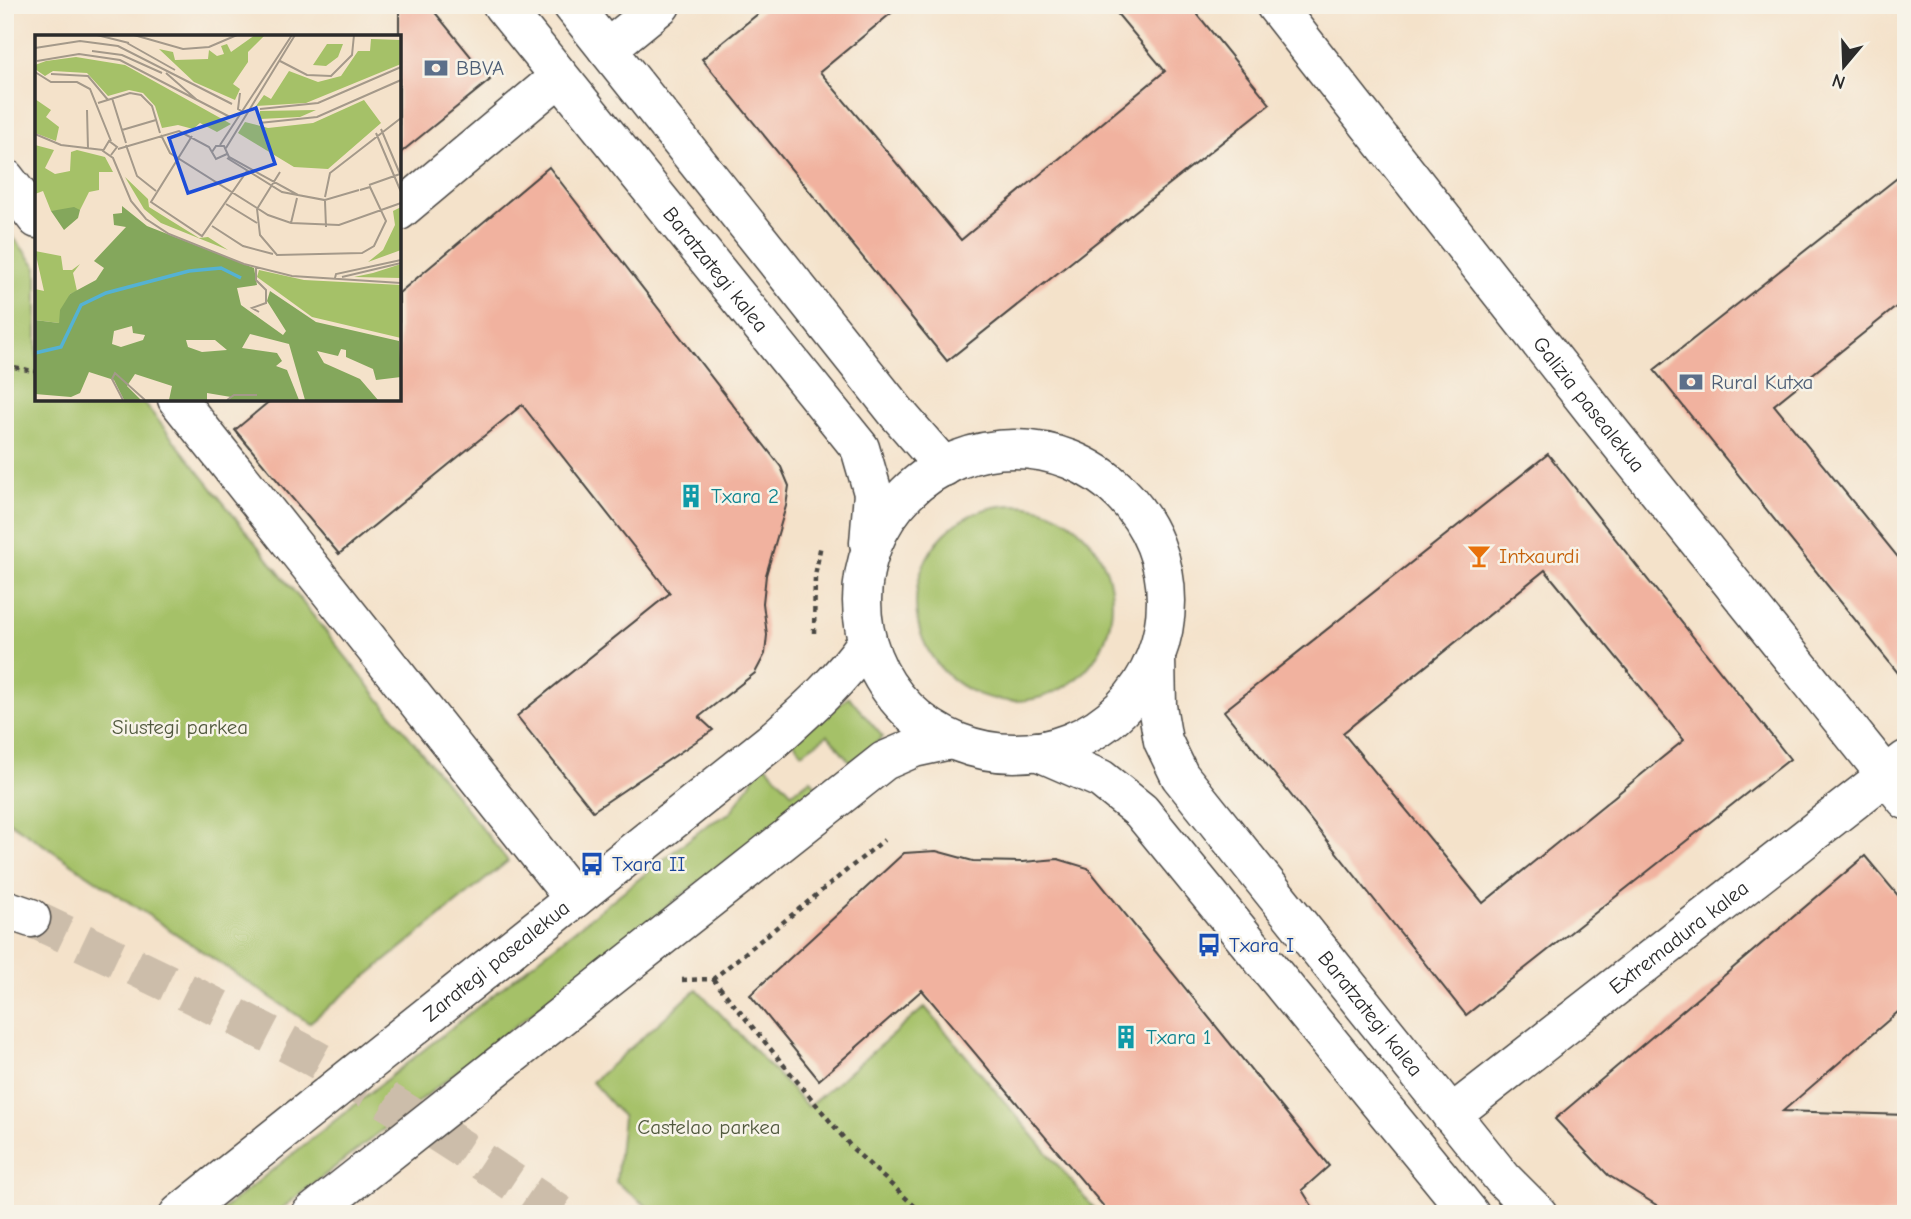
<svg xmlns="http://www.w3.org/2000/svg" width="1911" height="1219" font-family="'Comic Neue',sans-serif">
<style>
.green{fill:#a5c168;stroke:#68764a;stroke-width:2}
.building{fill:#f1b29f;fill-rule:evenodd}
.lines{fill:none;stroke-linecap:round;stroke-linejoin:round}
.highway-tunnel{stroke:#ccbdaa;stroke-width:38;stroke-dasharray:38 19;stroke-linecap:butt}
.minor-casing{stroke:#494643;stroke-width:41}
.highway-casing{stroke:#494643;stroke-width:41}
.path{stroke:#494643;stroke-width:4.5;stroke-dasharray:5 5;stroke-linecap:butt}
.minor{stroke:#fff;stroke-width:38}
.highway{stroke:#fff;stroke-width:38}
.labels{text-anchor:middle;stroke-width:5;stroke-linejoin:round;paint-order:stroke}
.service-label{font-size:21px;fill:#4e5e75;stroke:#f7f3e8;text-anchor:start}
.street-label{font-size:21px;fill:#2b2b2b;stroke:#f7f3e8}
.culture-label{font-size:21px;fill:#0d838f;stroke:#f7f3e8;text-anchor:start}
.food-label{font-size:21px;fill:#c56008;stroke:#f7f3e8;text-anchor:start}
.park-label{font-size:21px;fill:#50583d;stroke:#f7f3e8}
.transit-label{font-size:21px;fill:#164399;stroke:#f7f3e8;text-anchor:start}
.inset-river{fill:none;stroke:#55b2d3;stroke-width:3.5}
.inset-road{fill:none;stroke:#a4998a;stroke-width:2}
.view{fill:#1d4ed8;fill-opacity:0.15;stroke:#1d4ed8;stroke-width:3.5}
.inset-edge{fill:none;stroke:#2b2b2b;stroke-width:3.5}
</style>
<rect width="100%" height="100%" fill="#f7f3e8"/>
<filter id="ink" filterUnits="userSpaceOnUse"><feTurbulence type="fractalNoise" baseFrequency=".0143" numOctaves="2"/><feDisplacementMap in="SourceGraphic" scale="14" xChannelSelector="R" yChannelSelector="G"/><feConvolveMatrix kernelMatrix="1 2 1 2 8 2 1 2 1" color-interpolation-filters="sRGB"/></filter>
<filter id="wash" filterUnits="userSpaceOnUse"><feTurbulence type="fractalNoise" baseFrequency=".00686" numOctaves="4" result="noise"/><feDisplacementMap in="SourceGraphic" scale="28" xChannelSelector="R" yChannelSelector="G"/><feGaussianBlur stdDeviation="1.57" result="paint"/><feColorMatrix in="noise" values="0 0 0 0 0 0 0 0 0 0 0 0 0 0 0 0 0 1.4 0 .05"/><feComposite in="paint" operator="in"/></filter>
<g filter="url(#wash)">
<rect width="100%" height="100%" fill="#f4e2ca"/>
<path class="green" d="M5,227L37,267V399H141L508,861L309,1023L5,819Z
M916 603a98 98 0 1 1 196 0a98 98 0 1 1-196 0Z
M849,697L883,737L851,763L828,735L802,753L792,740Z
M764,763L792,793L811,779L818,789L275,1214H217L707,825L730,813Z
M697,989L808,1107L925,1007L1099,1214H657L616,1182L623,1117L592,1082Z"/>
<g id="blocks">
<path class="building" d="M399,5H429L490,80L399,154Z
M769,5H901L820,72L961,240L1165,71L1110,5H1190L1270,104L947,361L702,59Z
M549,167L781,467L789,486L786,506L766,575L763,603L767,635L765,654L755,673L699,717L713,730L593,811L517,716L670,593L522,405L339,554L235,430L272,399H399V293Z
M1906,171V299L1774,405L1906,567V683L1654,370Z
M1548,454L1790,759L1466,1015L1224,711ZM1545,570L1684,740L1483,903L1343,733Z
M936,851L973,861L1023,862L1058,859L1088,868L1329,1166L1302,1190L1317,1214H1110L922,990L819,1080L750,995L904,853Z
M1865,856L1906,905V1005L1783,1111L1906,1115V1214H1671L1608,1175L1555,1119Z"/>
</g>
</g>
<g filter="url(#ink)">
<use href="#blocks" fill-opacity="0" stroke="#494643" stroke-width="2"/>
<g class="lines">
<path class="highway-tunnel" d="M31,918C123,961 214,1004 303,1052C392,1101 476,1157 560,1214"/>
<g class="minor-casing">
<g id="minor">
<path id="s1" d="M502,5L860,448L873,493L869,543"/>
<path d="M572,5L897,413L944,467"/>
<path id="s2" d="M1275,5L1597,415L1906,800"/>
<path d="M607,49L661,5"/>
<path d="M5,178L37,219"/>
<path d="M399,211L559,77"/>
<path d="M177,399L574,899"/>
<circle cx="1014" cy="601" r="152"/>
<path id="s3" d="M1156,658L1157,706L1163,741L1180,776L1503,1179L1538,1214"/>
<path d="M1037,751L1101,779L1141,811L1470,1214"/>
<path id="s4" d="M1451,1115L1906,760"/>
<path id="s5" d="M179,1214L771,742C807,710 840,681 867,642"/>
<path d="M311,1214L884,761L914,748L951,740"/>
</g>
</g>
<g class="highway-casing">
<path id="highway" d="M5,909L31,918"/>
</g>
<path class="path" d="M5,365L37,372
M814,633L815,576L821,544
M713,979L852,1148L923,1214
M682,980L713,979L884,840"/>
<use href="#minor" class="minor"/>
<use href="#highway" class="highway"/>
</g>
</g>
<defs>
<g id="bank-bare" transform="scale(1.89)"><path d="M-6-4H6V4H-6ZM0-2.3a2.3 2.3 0 1 0 0 4.6a2.3 2.3 0 1 0 0-4.6Z" fill="#5c6f8a" stroke="#f7f3e8" stroke-width="2.5" paint-order="stroke"/></g>
<g id="building-bare" transform="scale(1.89)"><path d="M-4-6H4V6H1V3H-1V6H-4ZM-2.5-4.3h1.7v1.8h-1.7ZM.8-4.3h1.7v1.8H.8ZM-2.5-1h1.7V.8h-1.7ZM.8-1h1.7V.8H.8Z" fill="#0f9aa8" stroke="#f7f3e8" stroke-width="2.5" paint-order="stroke"/></g>
<g id="bar-bare" transform="scale(1.89)"><path d="M-6-5H6L.8 .8V4.5H3.5V6h-7V4.5H-.8V.8Z" fill="#e8710a" stroke="#f7f3e8" stroke-width="2.5" paint-order="stroke"/></g>
<g id="bus-bare" transform="scale(1.89)"><path d="M-5-6H5V4H4V6H2V4H-2V6H-4V4H-5ZM-3.5-4V0h7V-4ZM-3.5 1.2v1.5H-2V1.2ZM2 1.2v1.5H3.5V1.2Z" fill="#1a4fb4" stroke="#f7f3e8" stroke-width="2.5" paint-order="stroke"/></g>
</defs>
<g fill-rule="evenodd">
<use href="#bank-bare" x="436" y="68"/>
<use href="#bank-bare" x="1691" y="382"/>
<use href="#building-bare" x="691" y="496"/>
<use href="#bar-bare" x="1479" y="556"/>
<use href="#bus-bare" x="592" y="864"/>
<use href="#bus-bare" x="1209" y="945"/>
<use href="#building-bare" x="1126" y="1037"/>
</g>
<g class="labels">
<g class="service-label">
<text x="456" y="75">BBVA</text>
<text x="1711" y="389">Rural Kutxa</text>
</g>
<g class="street-label">
<text dy="7" stroke="none"><textPath href="#s1" startOffset="340">Baratzategi kalea</textPath></text>
<text dy="7" stroke="none"><textPath href="#s2" startOffset="508">Galizia pasealekua</textPath></text>
<text dy="7" stroke="none"><textPath href="#s4" startOffset="289">Extremadura kalea</textPath></text>
<text dy="7" stroke="none"><textPath href="#s5" startOffset="406">Zarategi pasealekua</textPath></text>
<text dy="7" stroke="none"><textPath href="#s3" startOffset="427">Baratzategi kalea</textPath></text>
</g>
<g class="culture-label">
<text x="711" y="503">Txara 2</text>
<text x="1146" y="1044">Txara 1</text>
</g>
<g class="food-label">
<text x="1499" y="563">Intxaurdi</text>
</g>
<g class="park-label">
<text x="180" y="734">Siustegi parkea</text>
<text x="709" y="1134">Castelao parkea</text>
</g>
<g class="transit-label">
<text x="612" y="871">Txara II</text>
<text x="1229" y="952">Txara I</text>
</g>
</g>
<g transform="translate(35 35)">
<rect width="366" height="366" fill="#f4e2ca"/>
<path d="M220,0H230L213,17V27L198,49L205,54L200,65L159,47L124,14L138,17L140,25L173,24L174,15L182,21L189,19L186,11L192,9L196,17ZM336,4L366,5V29L271,68L221,71L229,60L236,64L254,36L283,47L306,41L323,16H335ZM292,9H308L303,22L291,31L278,30ZM41,22L90,30L196,89L182,97L165,88L158,94L143,90L127,93L120,71L108,58L94,55L73,61L52,38L18,36L10,41L0,34V30L11,26ZM0,64L16,75L11,82L24,92L21,106L0,98ZM329,65L346,88L293,134L259,132L203,98L210,87L233,93L278,88ZM281,75L265,82L225,84V76ZM0,110L19,115L10,133L20,139L35,136L36,117L42,115L70,122L78,137H64V155L54,157L45,175L16,176L8,156L0,159ZM90,142L113,164L114,172L164,203L173,202L193,215L126,188L109,174ZM366,172V215L333,227L348,215L360,190L358,176ZM0,216L26,221L28,235H37L45,229L38,238L42,256L35,259L24,288L0,285V254L9,256ZM366,229V243L319,242L338,238ZM224,235L269,245L366,250V303L277,282L222,242Z" fill="#a5c168"/>
<path d="M87,171L112,191L219,233L222,250L202,253L206,270L248,300L251,296L232,266L235,256L281,287L364,306L366,342L341,345L338,334L311,322V315L306,314L303,321L282,316L289,328L325,344L343,365H270L254,309L215,299L207,313L242,318L247,326L241,331L252,335L264,365H194L196,362L172,358V365H134L137,351L100,339L92,351L106,365H89L79,345L54,337L45,358L36,362L0,359V285L24,288L25,275L35,259L61,245L69,233L59,226L91,192L79,190L78,179L87,178ZM97,291L98,298L110,300L108,305L86,312L77,309L79,296ZM151,305H180L192,315L167,317L153,312ZM39,172L45,175L43,183L29,195L16,176Z" fill="#84a75c" fill-rule="evenodd"/>
<path class="inset-river" d="M0,318L26,312L46,270L71,258L154,236L186,233L206,243"/>
<path class="inset-road" d="M62,0L94,8M99,0L148,14L174,12L202,0M92,8L140,35M0,13L45,6L83,11L197,69M57,16L87,20L127,38M2,26L44,19L85,25L195,82M245,26L272,40L296,41L317,20L319,0M0,37L16,47H42L55,54L76,106M131,38L162,65M16,39L53,41L73,65M205,58L203,74L208,77M77,63L91,108M63,68L95,58L106,60L117,71L125,98M225,74L283,68L366,32M52,75L53,114M224,88L282,82L366,45M346,94L365,139M87,95L121,85M341,98L366,157M0,99L26,110L68,115M126,100L135,118L233,180L256,188L304,190L366,168M157,101L116,167L167,201L212,136M91,110L102,141L121,156M185,110L257,0M191,113L260,0M83,114L144,96L174,112L181,124L192,119M177,117L181,111H189L194,122L263,160L290,165L324,155M76,120L82,112L74,106L68,116L78,123L96,166L111,184L134,199L209,229L257,241L366,248M192,123L247,157L289,165M334,150L365,139M290,162L295,138L366,83M290,166L291,192M191,169L222,188M222,174L225,200L242,220L327,218L339,211L351,186L335,152L325,155M222,174L245,137M256,188L262,163M177,191L208,211L238,219M221,232V245L231,255V268L217,273L224,277M307,242L366,228M300,243L301,239L366,225M88,365L77,344L80,338L110,365M192,365L199,360H222"/>
<path class="view" d="M221,73L240,129L153,158L134,103Z"/>
<rect width="366" height="366" class="inset-edge"/>
</g>
<rect width="1911" height="1219" fill="none" stroke="#f7f3e8" stroke-width="28"/>
<g transform="translate(1844 66) rotate(199)" stroke="#f7f3e8" stroke-width="5" paint-order="stroke">
<path d="M0-5L12 26L0 18L-12 26Z" fill="#2b2b2b"/>
<text y="-10" font-size="19" font-weight="bold" text-anchor="middle" fill="#2b2b2b">N</text>
</g>
</svg>
